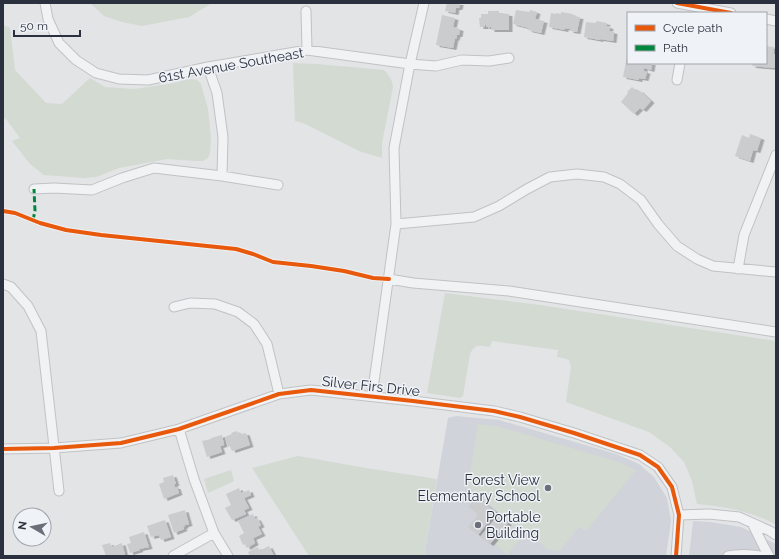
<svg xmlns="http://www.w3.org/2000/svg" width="779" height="559" font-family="Raleway,sans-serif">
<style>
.built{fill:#d0d3d9}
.green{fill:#d2dad2}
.building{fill:#caccce;filter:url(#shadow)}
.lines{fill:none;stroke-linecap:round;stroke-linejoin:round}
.minor-casing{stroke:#c0c2c4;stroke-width:11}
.minor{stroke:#f1f2f3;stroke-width:9}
.quiet{stroke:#00873e;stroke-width:3;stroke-dasharray:6 3;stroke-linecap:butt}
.cycleway-casing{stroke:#eff2f6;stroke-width:6}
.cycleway{stroke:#e8590c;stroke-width:4}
.poi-dot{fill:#6a6f79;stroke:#eff2f6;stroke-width:1.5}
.labels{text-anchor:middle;stroke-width:3;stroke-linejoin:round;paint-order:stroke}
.street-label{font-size:14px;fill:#2a303e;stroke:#eff2f6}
.poi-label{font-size:14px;fill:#2a303e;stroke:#eff2f6;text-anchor:end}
</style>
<defs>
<filter id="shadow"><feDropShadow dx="3.5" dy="2" stdDeviation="0" flood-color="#0004"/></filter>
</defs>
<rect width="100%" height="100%" fill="#e2e4e6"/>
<path class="built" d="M456,416L499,420L616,454L639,464L654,477L667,498L671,521L666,556H424L448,418Z
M693,521L710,522L741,527L776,544V556H689Z"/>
<path class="green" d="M90,3H212L189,17L142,26L122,22L104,16Z
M3,25L10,28L15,70L46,103L62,104L90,78L105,87L134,89L169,84L190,79L197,80L201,84L208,109L211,138L210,153L208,158L203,161H197L167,159L119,168L96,177L84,178L44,175L30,164L12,141L20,138L6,119L3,118Z
M293,63L316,64L384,70C390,76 392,80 393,87L382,143V158L359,151L303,123L295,121Z
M445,293L540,305L776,341V525C755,512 722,506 697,504L692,481L684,462L670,447L649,432L566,402L571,367L569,360L563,358L557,357L558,350L492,341L490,347C481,346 475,343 470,354L463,396L460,398L427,393Z
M478,424L497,426L619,462L636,470L586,531L579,527L560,551L548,550L528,532L524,535L468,486Z
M298,456L366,468L437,479L424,556H309L252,468Z
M231,470L234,481L208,493L204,479Z
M510,525L523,536L507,555L495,544Z"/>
<path class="building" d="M447,3H460L459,8H456L455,13L445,11Z
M516,10L529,12L530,10L537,12L535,19L544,21L541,33L528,30L529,28L513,24Z
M488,11H499V13L509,14V30H491V27H486V25H485V27H480L479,18H481V14H488Z
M561,12L573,14L572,16L580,17L577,32L570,31V29L565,28V30L549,27L551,13L556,14V13L561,14Z
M442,15L455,18L453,27L460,29L459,35H457L456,39L455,38L453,48L436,45Z
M596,21L607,23L606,26L610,27L609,31L614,32L613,41L600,39V40L584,37L586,22L596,23Z
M766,46L774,47V54H776V68L752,66L753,63H766Z
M627,56H628V63H652L651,70L644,68V71L647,72L645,79L639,78V80L623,77Z
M632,87L638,92L639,90L651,101L643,110L640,108L634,114L621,102L628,93L627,92Z
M750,134L761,138L757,151L753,150L750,161L735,156L742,135L749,138Z
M237,431L238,433L240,432L241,434L246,433L250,445L232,451L230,446L228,447L225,437L232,434L231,433Z
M222,435L224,445L220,446L222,452L207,457L202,441L211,439V438Z
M173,475L176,484H174L175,487H177L179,493L164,499L159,484L164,482L163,478Z
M239,488L241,493L249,490L251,495L244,498L249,508L244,510L246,514L232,520L225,508L231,505L226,494Z
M477,497L496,512L478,535L468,527L478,515L468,506Z
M185,510L189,524L185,525V526L183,527L184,529L174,533L168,515Z
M253,514L255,519L257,518L261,525L258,527L262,534L253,538L255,543L247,548L245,544L243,545L239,536L244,533L238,521Z
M498,515L508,523L490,544L480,537Z
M165,520L171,537L161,540L159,535L151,537L147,526Z
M144,532L149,547L139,549L140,550L130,553L127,544L131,543L129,537Z
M110,543L112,547L122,543L125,555L123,556H106L102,545Z
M269,546L274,556H250L248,552L258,547L259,551Z"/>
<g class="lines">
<g class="minor-casing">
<path id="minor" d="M45,3L48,19L59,43L76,60L96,73L119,79L148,80L208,67L307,50L410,64L436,66L462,60L489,61L509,58
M677,3L731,13
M306,11L307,50
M766,19L776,21
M208,67L217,93L223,137L222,176
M677,80L680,63
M34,189L54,188L92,190L122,178L154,168L222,176L278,185
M396,224L474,217L499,206L527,189L550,177L577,174L604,177L620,184L641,200L658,224L677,246L697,259L713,266L776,272
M738,269L744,235L776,155
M389,279L413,283L509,291L776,332
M3,284L11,287L28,306L41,331L59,491
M174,307L190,303L215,304L238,312L254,324L267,344L279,394
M372,396L396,224L394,148L410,64L424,3
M179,429L194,479L214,533L228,556
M3,449L54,448L121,443L179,429L279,394L311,390L413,401L494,411L520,417L574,433L640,455L658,467L672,487L679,515L676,556
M679,515L709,514L739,517L770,531L776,535
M752,523L764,547L769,556
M173,556L214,533
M728,556C738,554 749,554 760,556"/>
</g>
<use href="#minor" class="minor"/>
<path class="quiet" d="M33,220L35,211L34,189"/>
<g class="cycleway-casing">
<path id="cycleway" d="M677,3L731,13
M3,211L15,213L40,223L66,230L101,235L236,249L253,254L273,262L311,266L344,271L373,278L389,279
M3,449L54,448L121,443L179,429L279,394L311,390L413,401L494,411L520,417L574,433L640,455L658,467L672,487L679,515L676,556"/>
</g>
<use href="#cycleway" class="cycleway"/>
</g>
<g class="poi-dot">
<circle cx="548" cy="488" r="4"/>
<circle cx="478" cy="525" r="4"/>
</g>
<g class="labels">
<g class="street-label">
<text transform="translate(231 65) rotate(-10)" y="5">61st Avenue Southeast</text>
<text transform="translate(371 386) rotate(6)" y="5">Silver Firs Drive</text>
</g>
<g class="poi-label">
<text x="540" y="485">Forest View<tspan x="540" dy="16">Elementary School</tspan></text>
<text x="486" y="522" text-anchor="start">Portable<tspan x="486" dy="16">Building</tspan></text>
</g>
</g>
<rect width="779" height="559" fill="none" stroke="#2a303e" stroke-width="8"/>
<rect x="627" y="12" width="140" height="52" fill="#eff2f6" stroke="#a0a4ac"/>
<rect x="635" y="25" width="20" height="6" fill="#e8590c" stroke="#a0a4ac"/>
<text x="663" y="32" font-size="12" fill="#2a303e">Cycle path</text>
<rect x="635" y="45" width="20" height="6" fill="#00873e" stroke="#a0a4ac"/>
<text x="663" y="52" font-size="12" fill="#2a303e">Path</text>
<g transform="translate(32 527) rotate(279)"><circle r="19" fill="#eff2f6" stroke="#a0a4ac"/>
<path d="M0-3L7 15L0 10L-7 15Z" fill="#6a6f79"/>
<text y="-6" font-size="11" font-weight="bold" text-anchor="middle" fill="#2a303e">N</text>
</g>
<path d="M14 30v6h66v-6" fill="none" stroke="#2a303e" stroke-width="2"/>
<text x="20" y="30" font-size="12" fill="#2a303e" stroke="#eff2f6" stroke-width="3" paint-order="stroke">50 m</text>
</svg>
